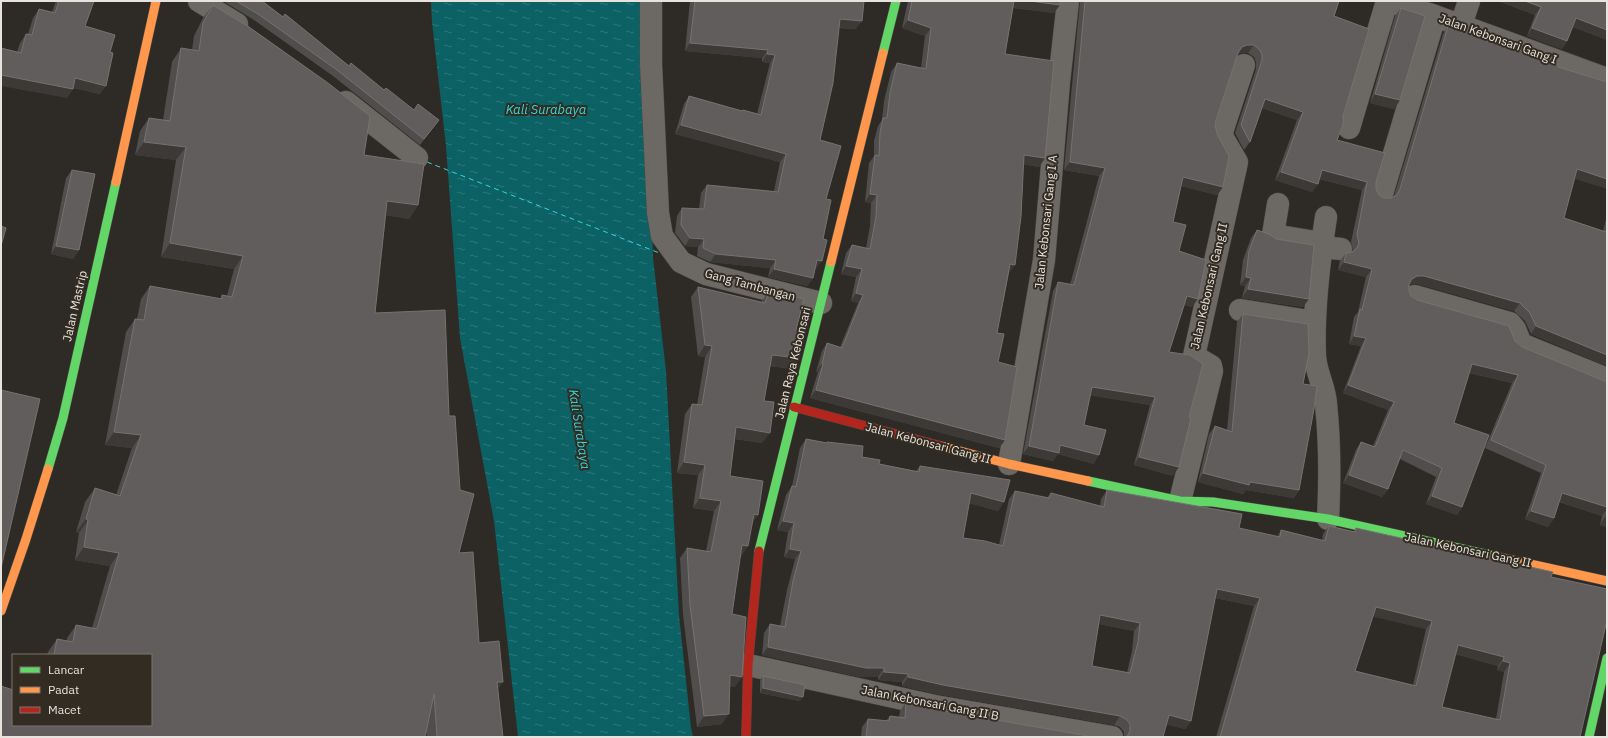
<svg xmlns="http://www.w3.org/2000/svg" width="1608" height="738" font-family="'IBM Plex Sans',sans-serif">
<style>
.water{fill:url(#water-ripples)}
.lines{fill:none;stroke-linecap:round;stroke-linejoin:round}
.ferry{stroke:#34d7db;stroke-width:1;stroke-dasharray:5 4;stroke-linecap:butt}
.street-casing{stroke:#4c4945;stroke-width:23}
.fast-casing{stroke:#4c4945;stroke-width:10}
.slow-casing{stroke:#4c4945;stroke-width:10}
.jam-casing{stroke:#4c4945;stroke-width:10}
.street{stroke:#6c6965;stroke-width:22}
.fast{stroke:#63d668;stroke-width:9}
.slow{stroke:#ff974d;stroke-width:9}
.jam{stroke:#b3261e;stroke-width:9}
.wall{fill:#504d4d;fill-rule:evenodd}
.shaded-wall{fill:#3c3937}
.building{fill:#615d5c;stroke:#767270;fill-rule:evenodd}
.labels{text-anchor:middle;stroke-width:4;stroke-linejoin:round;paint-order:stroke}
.street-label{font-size:12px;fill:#e8e3dd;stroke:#322c22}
.water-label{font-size:13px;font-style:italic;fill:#34d7db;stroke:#322c22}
</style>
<defs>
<pattern id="water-ripples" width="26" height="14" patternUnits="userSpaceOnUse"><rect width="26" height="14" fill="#0b6163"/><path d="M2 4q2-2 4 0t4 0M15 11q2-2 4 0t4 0" fill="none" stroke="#2f7879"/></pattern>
</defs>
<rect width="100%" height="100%" fill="#2e2b26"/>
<path class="water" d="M431,1H647L649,58L653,258L666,371L679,615L691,728L693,737H518L494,521L460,338L446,146L432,22Z"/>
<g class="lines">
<path class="ferry" d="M427,162L662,254"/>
<g class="street-casing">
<path id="street" d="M199,1L237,24
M651,1V64L658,213L662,236L681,262L706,274L821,303
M1389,1L1435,16L1607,79
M1461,25L1469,1
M346,102L417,158
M1349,128L1387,1
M1382,194L1435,16
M1278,204L1273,235L1322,243
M1326,217C1319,262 1313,310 1315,356C1316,373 1325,387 1326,404C1330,442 1330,480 1328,519
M1322,247L1341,249
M1415,296L1510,323L1515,329L1521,344L1607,379
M1240,310L1315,322
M1009,464L1044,260L1059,82L1068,1
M1180,501L1212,371L1211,366L1194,356L1237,162L1223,138L1222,132L1244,65
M748,665L935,706L1112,737"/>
</g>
<g class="fast-casing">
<path id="fast" d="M883,53L896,1
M48,469L63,418L116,182
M1088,481L1180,501L1213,502L1328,519L1494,556
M759,551L831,262
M1589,737L1607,658"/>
</g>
<g class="slow-casing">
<path id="slow" d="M116,182L156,1
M831,262L883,53
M941,446L1009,464L1088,481
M1494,556L1607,581
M1,611L26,539L48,469"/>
</g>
<g class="jam-casing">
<path id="jam" d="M794,407L941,446
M746,737L748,665L759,551"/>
</g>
<use href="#street" class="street"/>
<use href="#fast" class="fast"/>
<use href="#slow" class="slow"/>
<use href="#jam" class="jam"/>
</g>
<path class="wall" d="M56,1H94L85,26L110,52L100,94L73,88L67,98L17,52L20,43L26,34H28L33,18L39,9L52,12Z
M223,1H262L349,66L414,110L439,120L420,145L333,76L254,20Z
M690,1H864L856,29L839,28L820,140L826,199L816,269H815L813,278L807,286L768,277L770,268L710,262L697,256L698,247L685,246L675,233L677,216L682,208L699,209L701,193L707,185L774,191L780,162L675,134L684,104L689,96L742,111L743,110L757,114L770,63L762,62V58L685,51Z
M908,1H1060L1054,13L1013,8L1005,54L1045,158L1039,167L1023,164L1009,273L997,333L998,362L1005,440L999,448L810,398L818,372H816L822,351L827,343L840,347L858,303L851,301L856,277L841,274L846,253L852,245L866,248L870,226L871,203L865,202L869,163L874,156V141L878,126L882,120L884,101L891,72L897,63L921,68L925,36L902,28Z
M1080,1H1339L1334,16L1343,116L1337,140L1376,182V189L1379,195L1384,198H1391L1394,196L1443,34L1448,26L1558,67L1575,179L1564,218L1603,231L1607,215V366L1531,334L1525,321L1514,311L1418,284H1412L1409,286V291L1411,296L1417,300L1515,341L1522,347L1607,382V527L1600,525L1602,516L1559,502L1554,518L1548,527L1525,519L1541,473L1485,448L1512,383L1469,373L1454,423L1462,507L1457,515L1426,504L1436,477L1400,459L1388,489L1382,497L1343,483L1356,450L1361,442L1373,446L1388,410L1343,393L1361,346L1349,344L1354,317L1358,312L1366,277L1338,270L1340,261L1346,253L1352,252L1353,251L1351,242L1362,190L1319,179L1318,184L1312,192L1275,180L1297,120L1262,108L1250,142L1244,150L1235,133L1256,69V62L1254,57L1248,53H1241L1237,55L1216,120L1215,126L1223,187L1217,195L1181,186L1173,222L1179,251L1192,307L1184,305L1169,352L1173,476L1134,465L1150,405L1090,395L1084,425L1094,464L1058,454L1053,461L1023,454L1053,291L1058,282L1070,285L1099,176L1064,170Z
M1498,1H1607V40L1573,27L1567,41L1562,49L1527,36L1535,15Z
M213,5L364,155L418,205L409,219L386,215L375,313L449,416L459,553L479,643L498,689L503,737H427L426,729L13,725L151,655H47L48,652L57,639L67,641V638L76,625L92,628L110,566L75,560L79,533L76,532L85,502L95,488L116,495L132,448L105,445L126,332L135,319H137L141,299L150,286L220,299L222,295L227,296L234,269L161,257L176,160L135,155L140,131L149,118L163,120L172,62L181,48L192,50L194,36L203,18Z
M1401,8L1400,100L1394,109L1370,103L1395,16Z
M72,170L79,250L73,259L51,254L66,178Z
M1257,230L1303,307L1242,298L1245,286L1240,285L1243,260L1251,238Z
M698,287L761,302L769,291L796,330L791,369L770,366L764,401L762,443L735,439L730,476L758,515L752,523L741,557H740L732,614L735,687L730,686L722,724L697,727L683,615L680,558L687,548L706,551L714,511L693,508L698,475L677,473L685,414L692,404L697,405L705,357L698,356L691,297Z
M1243,314L1303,384L1299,490L1294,498L1246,490L1243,494L1198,482L1209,434L1215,426L1227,430L1237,322Z
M806,439L827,443V442L862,457L879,464L916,471L920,466L1004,502L998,511L969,503L963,538L999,545L1009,499L1015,491L1047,498L1051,493L1100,506L1101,499L1107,490L1239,528L1277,537L1281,530L1322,540L1323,534L1329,526L1354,532L1356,528L1551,577L1580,737H1216L1254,606L1215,598L1191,721L1185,729L1166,724L1163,737H1124V732L1120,727L1114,725L937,694L902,686V682L878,680V677H860L762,655L764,633L770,624L780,626L787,590L795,559L784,557L788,532L777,530L786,495L792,486L800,448ZM1373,616L1426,629L1413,685L1355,671ZM1099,624L1134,631L1132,651L1127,673L1092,666ZM1455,654L1498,666L1497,670L1504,672L1496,719L1442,707Z
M763,676L800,701L760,693V680Z
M906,702L939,710L1094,737H861L862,727L868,719L886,721L890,716L899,717L900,711Z"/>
<path class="shaded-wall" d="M1013,1H1030L1060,5L1054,13L1009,7Z
M1498,1H1525L1541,7L1535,15Z
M1576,18L1607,30V40L1571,26Z
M840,19L862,21L856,29L834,27Z
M908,20L931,28L925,36L902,28Z
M1532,28L1567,41L1562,49L1527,36Z
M690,43L768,50L762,58L685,51Z
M1247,45H1254L1248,53H1241L1236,55L1242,47Z
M767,54L775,55L770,63L762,62Z
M1,75L73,89L67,98L1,86Z
M75,78L106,86L100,94L69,87Z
M1375,94L1400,100L1394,109L1370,103Z
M1265,99L1303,112L1297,120L1259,107Z
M681,125L786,154L780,162L675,134Z
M144,142L186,147L176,160L135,155Z
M1024,155L1045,158L1039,167L1018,163Z
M1070,162L1105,168L1099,176L1064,170Z
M1577,169L1607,179V189L1572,178Z
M1322,170L1367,182L1362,190L1316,178Z
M1281,172L1318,184L1312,192L1275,180Z
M1183,177L1223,187L1217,195L1177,185Z
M870,194L877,195L871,203L865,202Z
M387,201L418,205L409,219L378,214Z
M690,238L704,239L698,247L685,246Z
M170,243L243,256L234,269L161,257Z
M56,246L79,250L73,259L51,254Z
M716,254L776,260L770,268L710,262Z
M817,260L822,261L816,269H811Z
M1344,262L1372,269L1366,277L1338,270Z
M1010,264L1015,265L1009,273Z
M846,266L862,269L856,277L841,274Z
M774,269L813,278L807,286L768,277Z
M1417,276H1424L1520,303L1514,311L1418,284H1412L1407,287L1412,279Z
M1246,277L1251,278L1245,286L1240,285Z
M1248,289L1309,299L1303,307L1242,298Z
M856,293L863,295L858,303L851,301Z
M1187,296L1198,299L1192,307L1181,304Z
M1536,326L1607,355V366L1531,334Z
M1354,336L1366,338L1361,346L1349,344Z
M705,345L712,346L705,357L698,356Z
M772,355L799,358L791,369L765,365Z
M822,364H823L818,372H816Z
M1472,364L1518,375L1512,383L1466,372Z
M1348,385L1394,402L1388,410L1343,393Z
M1092,387L1155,397L1150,405L1086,395Z
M816,390L1005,440L999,448L810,398Z
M736,427L770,433L762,443L729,438Z
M114,432L141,435L132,448L105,445Z
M1060,445L1099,455L1094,464L1058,454L1053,461L1023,454L1029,446Z
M1139,457L1179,467L1173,476L1134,465Z
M684,462L705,465L698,475L677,473Z
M1203,473L1299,490L1294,498L1246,490L1243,494L1198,482Z
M1349,475L1388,489L1382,497L1343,483Z
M971,493L1004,502L998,511L965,502Z
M1562,493L1607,507V509L1602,516L1557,501Z
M1432,496L1462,507L1457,515L1426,504Z
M700,498L721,501L714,511L693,508Z
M1531,511L1554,518L1548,527L1525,519Z
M754,514L758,515L751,525Z
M1605,517L1607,518V527L1600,525Z
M86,519L88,520L79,533L76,532Z
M783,521L794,523L788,532L777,530Z
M742,545L748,546L741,557L734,556Z
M84,547L119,553L110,566L75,560Z
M790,549L801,551L795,559L784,557Z
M1217,589L1260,598L1254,606L1211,597Z
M1376,607L1432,621L1426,629L1370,616Z
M1100,615L1140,623L1134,631L1094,623Z
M1458,645L1504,657L1498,666L1452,653Z
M768,647L884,668L878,677H860L762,655Z
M1503,661L1510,663L1504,672L1497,670Z
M884,672L908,674L902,682L878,680Z
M730,675L742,677L735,687L723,685Z
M908,677L1120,716L1114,725L937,694L902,686Z
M497,682H503L494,695Z
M763,688L803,697L800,701L760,693Z
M729,714L722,724L697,727L704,716Z
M1169,715L1191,721L1185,729L1163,724Z"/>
<path class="building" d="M59,1H94L85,26L115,35L110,52L113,53L106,86L75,78L73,89L1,75V48L21,53L26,34L32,35L39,9L55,13Z
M236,1H262L283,17L285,14L349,66L351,63L384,90L386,88L414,110L418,104L439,120L424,139L337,70L258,14Z
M695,1H864L862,21L840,19L833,83L820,140L841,146L826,199L831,200L823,239L827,240L822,261L817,260L813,278L774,269L776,260L716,254L703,248L704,239L690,238L681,225L682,208L704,209L707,185L778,192L786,154L681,125L689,96L742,111L743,110L761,115L775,55L767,54L768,50L690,43Z
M912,1H1014L1005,54L1054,61L1045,158L1024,155L1021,216L1015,265L1010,264L997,333L1004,334L998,362L1017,367L1005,440L816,390L823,364H822L827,343L842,348L863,295L856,293L862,269L846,266L852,245L870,249L876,217L877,195L870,194L875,155L879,156L880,133L883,118H887L890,93L897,63L926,69L931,28L908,20Z
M1030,1H1060V5Z
M1085,1H1339L1334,16L1369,29L1343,116V125L1337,140L1385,153L1376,182V189L1379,195L1384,198H1391L1397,195L1400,189L1448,26L1480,36L1558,64V67L1607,82V179L1577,169L1564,218L1606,232L1607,228V355L1536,326L1530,313L1520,303L1424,276H1417L1412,279L1409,284V291L1411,296L1417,300L1509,326L1515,341L1522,347L1607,382V507L1562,493L1554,518L1531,511L1546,465L1491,440L1518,375L1472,364L1454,423L1489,435L1462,507L1432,496L1442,468L1403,450L1388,489L1349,475L1361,442L1375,447L1394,402L1348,385L1366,338L1354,336L1360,309L1362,310L1372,269L1344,262L1346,253L1352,252L1357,248L1359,243L1357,234L1367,182L1322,170L1318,184L1281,172L1303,112L1265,99L1250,142L1241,125L1262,60V54L1259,49L1254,45H1247L1242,47L1238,53L1216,120L1215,126L1218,136L1229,156L1223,187L1183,177L1173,222L1186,225L1179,251L1206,260L1198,299L1187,296L1169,352L1190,355L1203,364L1189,417L1191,418L1179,467L1139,457L1155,397L1092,387L1084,425L1106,430L1099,455L1060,445L1059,453L1029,446L1058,282L1074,285L1105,168L1070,162Z
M1525,1H1607V30L1576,18L1567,41L1532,28L1541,7Z
M213,5L249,27L328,83L370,116L364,155L424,164L418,205L387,201L375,313L445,310L449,416H455L460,490L474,494L459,553L473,552L479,643L499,641L503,682H497L503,737H437L434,694L425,737H1V686L13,690V725H151V655H54L57,639L73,642L76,625L97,629L119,553L84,547L88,520L86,519L95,488L120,496L141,435L114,432L135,319L144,320L150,286L222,299V295L232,297L243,256L170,243L186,147L144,142L149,118L170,121L181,48L199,51L203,23Z
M1401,8L1425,16L1400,100L1375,94Z
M72,170L95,174L79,250L56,246Z
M1,226L6,228L1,246Z
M1257,230L1269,234L1276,239L1314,245L1309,299L1248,289L1251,278L1246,277L1249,251Z
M698,287L765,303L769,291L804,299L796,330L805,333L799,358L772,355L764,401L774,402L770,433L736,427L730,476L763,481L758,515L754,514L748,546L742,545L732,614L746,617L742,677L730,675L729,714L704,716L690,605L687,548L711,552L721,501L700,498L705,465L684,462L692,404L702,405L712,346L705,345Z
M1243,314L1308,324L1309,353L1303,384L1317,386L1314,409L1299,490L1250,482L1249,485L1203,473L1215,426L1232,432Z
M1,390L40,399L1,568Z
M806,439L827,443V442L863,446L862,457L880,460L879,464L919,472L920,466L1010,480L1004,502L971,493L963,538L985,541L1003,546L1015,491L1049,498L1051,493L1104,507L1107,490L1242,514L1239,528L1280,537L1281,530L1325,541L1329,526L1355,532L1356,528L1553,572L1551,577L1607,589V620L1580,737H1220L1260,598L1217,589L1191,721L1169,715L1163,737H1127L1130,731V724L1126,719L1120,716L943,685L908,677V674L884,672V668H866L768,647L770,624L785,627L793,581L801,551L790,549L794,523L783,521L792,486L796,487ZM1376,607L1432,621L1416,686L1355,671ZM1100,615L1140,623L1138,642L1130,673L1092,666ZM1458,645L1504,657L1503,661L1510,663L1500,720L1442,707Z
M763,676L805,685L803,697L763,688Z
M906,702L939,710L1094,737H866L868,719L889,721L890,716L905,718Z"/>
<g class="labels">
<g class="street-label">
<text transform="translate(1498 39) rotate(20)" y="4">Jalan Kebonsari Gang I</text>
<text transform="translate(1046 222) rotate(-84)" y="4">Jalan Kebonsari Gang I A</text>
<text transform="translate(750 285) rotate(15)" y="4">Gang Tambangan</text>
<text transform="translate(1209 286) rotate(-77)" y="4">Jalan Kebonsari Gang II</text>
<text transform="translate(75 306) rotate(-77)" y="4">Jalan Mastrip</text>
<text transform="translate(793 363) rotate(-76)" y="4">Jalan Raya Kebonsari</text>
<text transform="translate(928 443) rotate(15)" y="4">Jalan Kebonsari Gang II</text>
<text transform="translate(1468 550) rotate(12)" y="4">Jalan Kebonsari Gang II</text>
<text transform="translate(930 703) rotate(11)" y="4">Jalan Kebonsari Gang II B</text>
</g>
<g class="water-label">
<text x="546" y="114">Kali Surabaya</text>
<text transform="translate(580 429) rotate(81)" y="5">Kali Surabaya</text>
</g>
</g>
<rect width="1608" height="738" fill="none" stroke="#e8e3dd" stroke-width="4"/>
<rect x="12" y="654" width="140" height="72" fill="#322c22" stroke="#7b756d"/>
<rect x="20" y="667" width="20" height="6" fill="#63d668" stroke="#7b756d"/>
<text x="48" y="674" font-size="12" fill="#e8e3dd">Lancar</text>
<rect x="20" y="687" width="20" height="6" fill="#ff974d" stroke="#7b756d"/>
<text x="48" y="694" font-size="12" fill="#e8e3dd">Padat</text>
<rect x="20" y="707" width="20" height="6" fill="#b3261e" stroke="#7b756d"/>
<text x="48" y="714" font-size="12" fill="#e8e3dd">Macet</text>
</svg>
